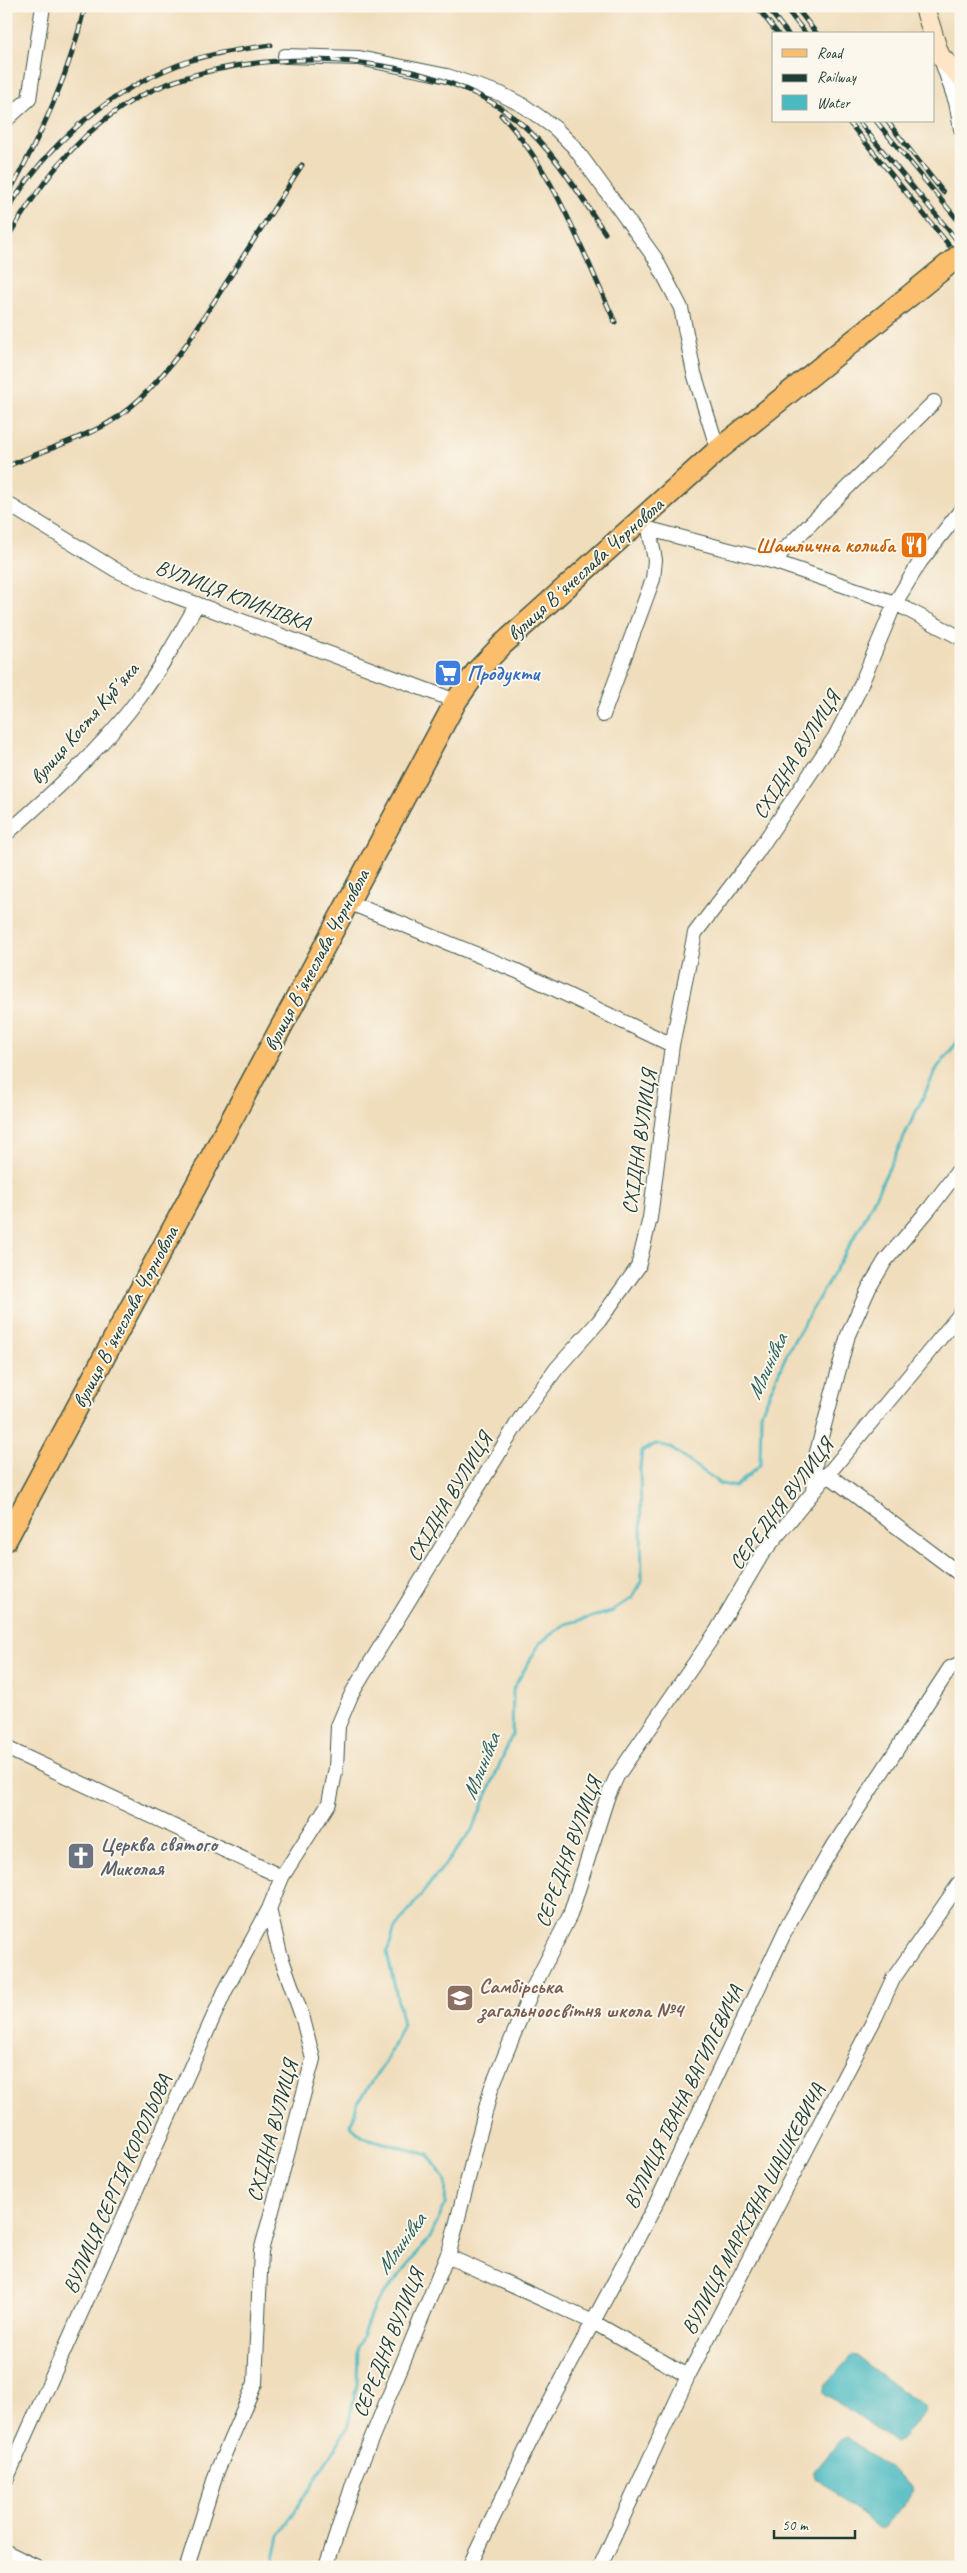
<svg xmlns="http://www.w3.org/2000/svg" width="967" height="2573" font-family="Caveat,sans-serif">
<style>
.water{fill:#4ab9c1;stroke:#347b7a}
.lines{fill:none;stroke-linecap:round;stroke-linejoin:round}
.stream{stroke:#4ab9c1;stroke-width:3}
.street-casing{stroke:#3e5548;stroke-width:16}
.secondary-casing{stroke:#3e5548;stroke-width:21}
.primary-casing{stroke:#3e5548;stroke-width:24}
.street{stroke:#fff;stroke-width:14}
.secondary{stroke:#fde5c5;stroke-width:19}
.primary{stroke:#fabe6d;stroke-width:21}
.rail-casing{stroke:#1f3d34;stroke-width:5}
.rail{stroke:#fbf7ec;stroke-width:3;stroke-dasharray:9;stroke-linecap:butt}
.primary-bridge-casing{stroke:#3e5548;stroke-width:24;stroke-linecap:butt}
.primary-bridge{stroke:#fabe6d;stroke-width:21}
.labels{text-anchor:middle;stroke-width:4;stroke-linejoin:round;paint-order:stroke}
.food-label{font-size:21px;font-weight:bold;fill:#c56008;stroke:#fbf7ec;text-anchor:end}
.street-label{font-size:21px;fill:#1f3d34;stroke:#fbf7ec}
.shop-label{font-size:21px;font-weight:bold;fill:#366cbe;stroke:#fbf7ec;text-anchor:start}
.worship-label{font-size:21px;font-weight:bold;fill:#5b616d;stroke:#fbf7ec;text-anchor:start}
.education-label{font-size:21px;font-weight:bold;fill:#785e54;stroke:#fbf7ec;text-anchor:start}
.water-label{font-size:22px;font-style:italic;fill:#2c625e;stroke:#fbf7ec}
</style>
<rect width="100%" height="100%" fill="#fbf7ec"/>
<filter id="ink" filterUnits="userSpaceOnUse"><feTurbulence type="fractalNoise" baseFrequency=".02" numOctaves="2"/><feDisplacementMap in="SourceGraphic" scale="10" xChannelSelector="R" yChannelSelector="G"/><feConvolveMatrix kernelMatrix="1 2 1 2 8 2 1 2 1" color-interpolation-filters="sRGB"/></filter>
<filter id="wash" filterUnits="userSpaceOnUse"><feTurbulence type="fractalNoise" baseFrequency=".0096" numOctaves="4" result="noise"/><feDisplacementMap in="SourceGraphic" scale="20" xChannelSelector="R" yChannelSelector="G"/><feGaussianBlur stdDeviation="1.12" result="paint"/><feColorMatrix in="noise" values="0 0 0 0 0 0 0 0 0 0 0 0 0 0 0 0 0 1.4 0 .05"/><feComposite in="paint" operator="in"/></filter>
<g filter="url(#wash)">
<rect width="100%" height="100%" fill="#f0ddbc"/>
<path class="water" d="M851,2356L857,2357L925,2408V2413L900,2440L895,2442L824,2393V2387Z
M847,2437L912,2487L913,2493L884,2528H878L814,2477V2471L840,2440Z"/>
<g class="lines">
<path class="stream" d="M272,2567L279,2536L347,2429L357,2385L358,2347L374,2306L430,2238L445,2205L446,2181L429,2155L362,2137L351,2126L357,2104L386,2061L403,2024L387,1953L395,1928L472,1830L512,1735L513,1689L540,1643L565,1624L611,1612L632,1598L642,1580L640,1468L642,1451L656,1444L669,1447L721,1484L735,1487L760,1465L761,1413L788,1351L863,1222L937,1068L961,1037"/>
</g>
</g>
<g filter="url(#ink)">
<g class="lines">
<g class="street-casing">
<path id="street" d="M285,56L359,58L447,76L501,94L524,106L555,128L574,147L655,258L681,308L694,373L718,450
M941,59L956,102L961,129
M6,120L29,99L43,6
M6,503L116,570L167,593L456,701
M637,521L649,529L775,562L895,603L961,638
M775,562L782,552L934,402
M603,715L653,579L655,560L649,529
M6,834C52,794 103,747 139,698C161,668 179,636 197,604
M348,902L517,971L672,1045
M827,1474L961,1575
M813,1491L816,1456L848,1335L869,1288L885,1261L930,1208L961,1167
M6,1748L282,1877
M447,2256L593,2322L688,2376
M6,2480L225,1991L269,1909L282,1877L329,1803L336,1768L338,1726L352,1693L523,1414L557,1368L599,1321L638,1267L650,1218L672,1045L695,933L756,854L835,737L857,694L895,603L920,562L961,510
M6,2552L37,2567
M187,2567L217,2471L255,2383L261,2251L313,2059L303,2019L280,1954L269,1909
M326,2567L355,2478L450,2249L491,2089L532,1990L570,1915L607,1798L617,1776L716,1632L762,1554L961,1313
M469,2567L541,2419L656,2204L788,1925L829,1853L950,1668L961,1663
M600,2567L688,2376L876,2016L893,1979L961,1881"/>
</g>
<g class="secondary-casing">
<path id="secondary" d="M924,6L933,34
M933,35L940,56L961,77"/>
</g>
<g class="primary-casing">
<path id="primary" d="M6,1540L456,701L477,671L503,644L718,450L913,293"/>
</g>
<use href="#street" class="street"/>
<use href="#secondary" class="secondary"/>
<use href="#primary" class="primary"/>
<g class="rail-casing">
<path id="rail" d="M756,6L778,34
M766,6L788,34
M784,6L806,34
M795,6L817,34
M501,115C554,170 583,253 615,322
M848,121L961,260
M858,121L961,245
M876,121L961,224
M887,121L943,192
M6,198C41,136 69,75 85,6
M6,213C47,142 114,86 192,60C218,52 244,49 271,45
M6,240C38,188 71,141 122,107C220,41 425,44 517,120C554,150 579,194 605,233
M6,467C39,452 73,442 105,425C139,406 165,373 188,342L302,165
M6,1247L8,1248"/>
</g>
<use href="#rail" class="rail"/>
<g class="primary-bridge-casing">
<path id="primary-bridge" d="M913,293L961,254"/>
</g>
<use href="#primary-bridge" class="primary-bridge"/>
</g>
</g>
<defs>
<g id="restaurant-square" transform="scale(1.4375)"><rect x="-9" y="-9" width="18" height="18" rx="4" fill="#e8710a" stroke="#fbf7ec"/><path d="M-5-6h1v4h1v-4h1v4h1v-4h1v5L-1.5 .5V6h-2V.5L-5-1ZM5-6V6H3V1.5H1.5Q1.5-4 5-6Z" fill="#fff"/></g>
<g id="supermarket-square" transform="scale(1.4375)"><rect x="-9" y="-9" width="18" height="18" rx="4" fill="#3f7fe0" stroke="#fbf7ec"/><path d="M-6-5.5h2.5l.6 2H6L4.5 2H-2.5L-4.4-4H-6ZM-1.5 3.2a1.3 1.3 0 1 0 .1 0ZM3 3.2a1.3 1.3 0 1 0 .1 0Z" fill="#fff"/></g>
<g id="church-square" transform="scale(1.4375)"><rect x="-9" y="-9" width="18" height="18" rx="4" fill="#6b7280" stroke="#fbf7ec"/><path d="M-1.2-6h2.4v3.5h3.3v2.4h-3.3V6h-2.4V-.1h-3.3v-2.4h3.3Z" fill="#fff"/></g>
<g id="school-square" transform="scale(1.4375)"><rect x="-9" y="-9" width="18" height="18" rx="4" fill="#8d6e63" stroke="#fbf7ec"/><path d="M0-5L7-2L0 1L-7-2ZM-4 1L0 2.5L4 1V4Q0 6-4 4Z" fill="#fff"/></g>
</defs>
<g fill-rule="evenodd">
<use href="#restaurant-square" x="914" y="545"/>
<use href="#supermarket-square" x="448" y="673"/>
<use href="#church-square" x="81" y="1856"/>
<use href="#school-square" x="460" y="1998"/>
</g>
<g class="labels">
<g class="food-label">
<text x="895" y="552">Шашлична колиба</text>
</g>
<g class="street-label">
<text transform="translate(585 569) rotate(-42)" y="7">вулиця Вʼячеслава Чорновола</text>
<text transform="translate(233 595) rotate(21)" y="7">ВУЛИЦЯ КЛИНІВКА</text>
<text transform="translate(84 723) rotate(-49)" y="7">вулиця Костя Кубʼяка</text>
<text transform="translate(796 755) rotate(-58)" y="7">СХІДНА ВУЛИЦЯ</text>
<text transform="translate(316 960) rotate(-62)" y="7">вулиця Вʼячеслава Чорновола</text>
<text transform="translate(639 1142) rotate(-82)" y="7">СХІДНА ВУЛИЦЯ</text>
<text transform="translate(125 1317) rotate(-62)" y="7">вулиця Вʼячеслава Чорновола</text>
<text transform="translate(449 1497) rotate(-59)" y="7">СХІДНА ВУЛИЦЯ</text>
<text transform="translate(781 1504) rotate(-53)" y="7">СЕРЕДНЯ ВУЛИЦЯ</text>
<text transform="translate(568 1852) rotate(-70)" y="7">СЕРЕДНЯ ВУЛИЦЯ</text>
<text transform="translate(683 2097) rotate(-64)" y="7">ВУЛИЦЯ ІВАНА ВАГИЛЕВИЧА</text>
<text transform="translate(272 2131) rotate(-75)" y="7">СХІДНА ВУЛИЦЯ</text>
<text transform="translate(117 2184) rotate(-66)" y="7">ВУЛИЦЯ СЕРГІЯ КОРОЛЬОВА</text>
<text transform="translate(753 2209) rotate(-62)" y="7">ВУЛИЦЯ МАРКІЯНА ШАШКЕВИЧА</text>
<text transform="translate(388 2343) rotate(-68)" y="7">СЕРЕДНЯ ВУЛИЦЯ</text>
</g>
<g class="shop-label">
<text x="467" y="680">Продукти</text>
</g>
<g class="worship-label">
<text x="100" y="1851">Церква святого<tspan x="100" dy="24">Миколая</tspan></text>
</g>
<g class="education-label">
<text x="479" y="1993">Самбірська<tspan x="479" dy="24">загальноосвітня школа №4</tspan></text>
</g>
<g class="water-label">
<text transform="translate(766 1366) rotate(-65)" y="8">Млинівка</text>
<text transform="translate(480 1766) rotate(-68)" y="8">Млинівка</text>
<text transform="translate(400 2243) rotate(-54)" y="8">Млинівка</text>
</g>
</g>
<rect width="967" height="2573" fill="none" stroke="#fbf7ec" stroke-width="25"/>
<rect x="772" y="32" width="162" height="90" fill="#fbf7ec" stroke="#a3ada2"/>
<rect x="782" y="49" width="25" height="8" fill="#fabe6d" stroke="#a3ada2"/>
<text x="817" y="58" font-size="15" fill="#1f3d34">Road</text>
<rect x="782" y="74" width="25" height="8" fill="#1f3d34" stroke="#a3ada2"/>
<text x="817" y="82" font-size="15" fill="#1f3d34">Railway</text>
<rect x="782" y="95" width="25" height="15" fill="#4ab9c1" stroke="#a3ada2"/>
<text x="817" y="108" font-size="15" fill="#1f3d34">Water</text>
<path d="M774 2530v8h81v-8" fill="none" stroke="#1f3d34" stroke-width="2.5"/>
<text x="782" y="2530" font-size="15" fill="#1f3d34" stroke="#fbf7ec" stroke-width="4" paint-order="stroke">50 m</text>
</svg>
